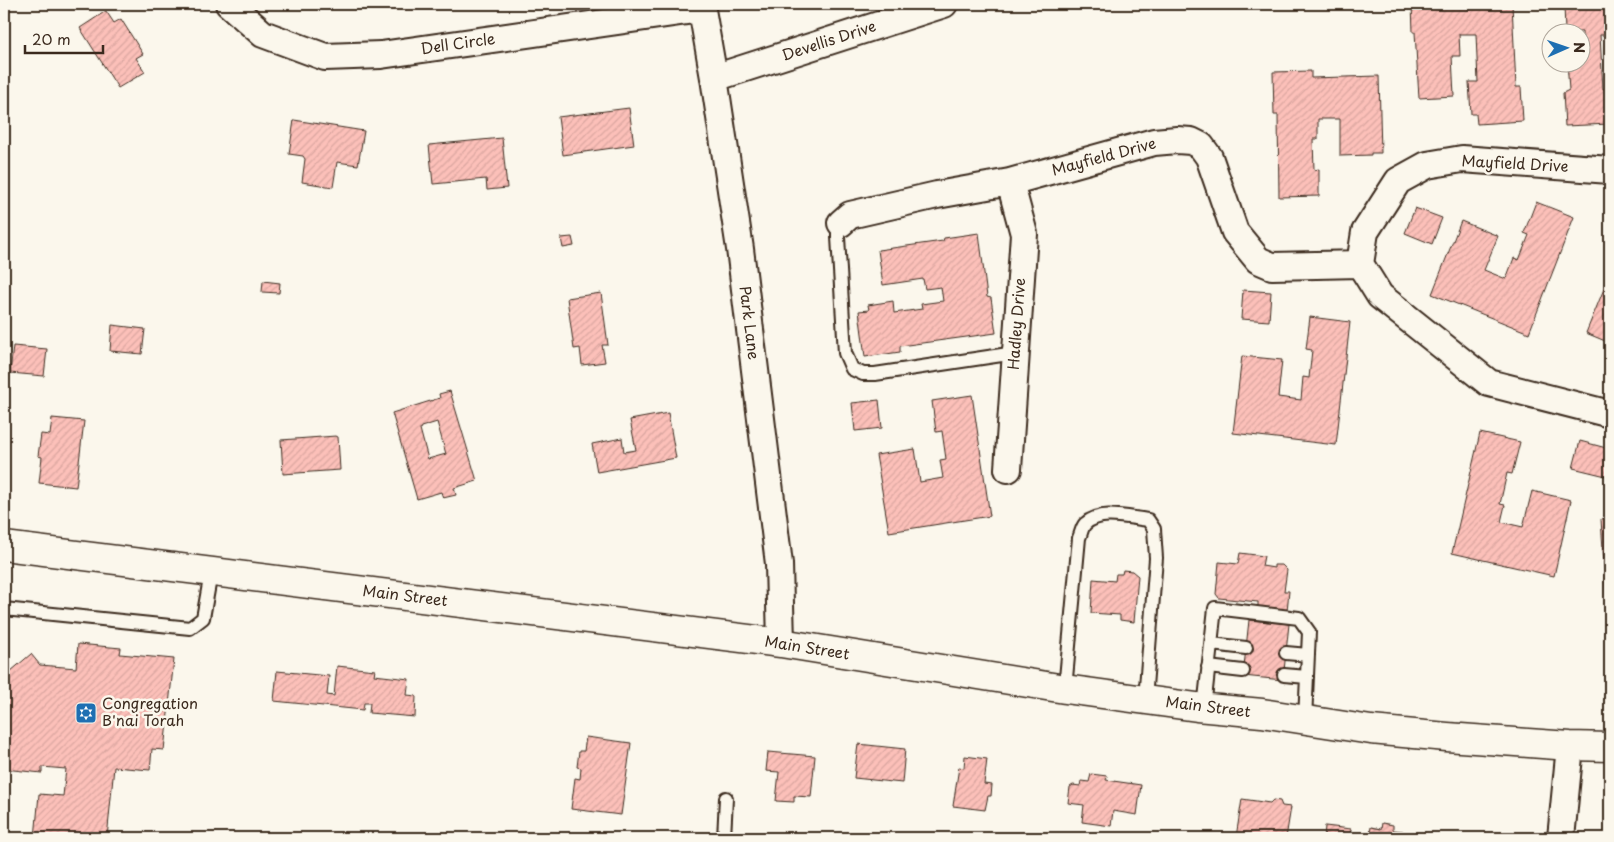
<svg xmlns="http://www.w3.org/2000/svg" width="1614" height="842" font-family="'Playpen Sans',sans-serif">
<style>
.building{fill:url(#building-hatch);stroke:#3b2a1e;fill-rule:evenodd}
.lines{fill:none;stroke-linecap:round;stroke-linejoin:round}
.service-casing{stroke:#3b2a1e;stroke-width:16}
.minor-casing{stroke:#3b2a1e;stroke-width:30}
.secondary-casing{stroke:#3b2a1e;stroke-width:31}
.service{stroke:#fbf7ec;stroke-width:12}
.minor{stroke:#fbf7ec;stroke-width:26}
.secondary{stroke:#fbf7ec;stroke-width:28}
.labels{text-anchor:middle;stroke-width:5;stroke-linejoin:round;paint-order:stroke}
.street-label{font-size:15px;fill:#3b2a1e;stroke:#fbf7ec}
.poi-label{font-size:15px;fill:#3b2a1e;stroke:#fbf7ec;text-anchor:start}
</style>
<defs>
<pattern id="building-hatch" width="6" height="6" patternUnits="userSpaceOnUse" patternTransform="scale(1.25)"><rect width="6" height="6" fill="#fcc0b9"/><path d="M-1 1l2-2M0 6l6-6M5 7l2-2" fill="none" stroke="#d9a59f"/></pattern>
</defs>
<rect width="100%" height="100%" fill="#fbf7ec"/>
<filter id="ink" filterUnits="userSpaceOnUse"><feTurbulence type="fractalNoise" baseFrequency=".02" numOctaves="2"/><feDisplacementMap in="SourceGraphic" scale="10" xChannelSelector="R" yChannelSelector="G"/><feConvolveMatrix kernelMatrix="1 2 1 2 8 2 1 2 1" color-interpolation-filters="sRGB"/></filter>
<g filter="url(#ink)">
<path class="building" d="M1412,4H1512L1516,87H1521L1523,121L1477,124L1476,114H1471L1469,82H1478L1476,34H1459L1460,56H1452L1454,96L1419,98L1415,32H1413Z
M1564,4H1610V35H1600L1603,89L1609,88L1610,124L1565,126L1563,93L1569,90L1567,62H1582V32H1565Z
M106,11L114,23L121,19L143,54L136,58L145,72L118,88L80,28Z
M1311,71V78L1379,76L1381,153H1371V155L1340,156V119H1318V139H1313L1314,170L1319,169V196L1279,197L1278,115H1274L1273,72Z
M629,108L634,145L563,155L558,117Z
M294,120L364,131L358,165L337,162L333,187L302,182L305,159L303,156L289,154Z
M502,138L507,188L487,190L486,179L433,184L429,145Z
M1536,202L1574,217L1529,333L1432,294L1461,221L1498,236L1484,270L1506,279L1514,258L1519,260L1529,235L1524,233Z
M1415,208L1442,218L1432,244L1405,233Z
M979,233L987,297L991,298L996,333L900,346V352L865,357L859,311L869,310L868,305L893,301L894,313L922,309L921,304L943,301L941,287L925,289L923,279L883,285L878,250L943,241L944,238Z
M572,237L574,246L563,248L561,238Z
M1610,274V343L1586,333Z
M263,281L280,283L279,293L262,292Z
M1243,290L1271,292L1269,321L1241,319Z
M601,293L608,345H602L605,362L582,365L580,348L574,349L567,298Z
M1310,317L1350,322L1336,445L1233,433L1242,356L1282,360L1278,397L1301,400L1303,377L1309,378L1312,350L1306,349Z
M112,325L145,329L142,354L110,351Z
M13,346L47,349L44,376L10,373Z
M450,391L477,481L454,488L456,495L443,498L441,492L417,499L392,413L440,398L439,394ZM437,422L446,454L428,459L420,429L421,427Z
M972,395L990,516L889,532L876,455L915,449L920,482L943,478L940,460L946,459L942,431L936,432L932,401Z
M879,400L882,428L855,431L852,403Z
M668,413L676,458L597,472L592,444L622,438L624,452L636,450L630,420Z
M52,418L84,421L76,487L39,483L42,457L38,456L41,434L50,435Z
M1480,433L1520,442L1512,474L1507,473L1500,504L1505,505L1501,522L1523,527L1532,491L1571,500L1554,576L1452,553Z
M336,436L338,437L340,470L283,474L281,440Z
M1580,441L1610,449V477L1573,468Z
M1610,518V595H1606L1601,519Z
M1240,553L1264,556L1262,566L1274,568V565H1282L1287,570L1284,591H1289L1287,611L1258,608V602L1219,598L1216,594L1219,562L1238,564Z
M1123,570L1132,571L1138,576L1134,622L1120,620V615L1091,613L1093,579L1115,581L1116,574H1122Z
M1249,620L1289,624L1283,680L1243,676Z
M78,644L121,648L120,654L174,659L164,750L152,749L150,770L114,767L107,838H35L39,794L63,796L66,769L42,767V773L4,769V677L31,654L40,665L76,668Z
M337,666L375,670L374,675L409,679L407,695L416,696L415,717L369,713L370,703H364L363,710L274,701L277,671L329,676L327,695L334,696Z
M586,737L631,743L621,815L571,809L575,778L580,779L581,768L577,767L579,751H584Z
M858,744L905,749L902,783L854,778Z
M768,752L815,756L811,797L794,796V802L776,801L779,772L766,771Z
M965,756L987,759L984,784L992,785L991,796H988L985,810L953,806L959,767L964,768Z
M1091,774L1107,776L1106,780L1141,785L1137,815L1113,811L1111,826L1082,822L1084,805L1068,803L1070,787L1073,785L1080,786L1081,781L1089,782Z
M1242,799L1270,803L1273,800L1280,801L1282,806L1291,807L1286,838L1236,837Z
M1382,823L1393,825V830L1403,831L1402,838H1369L1371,827L1381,829Z
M1325,826L1351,829L1350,838H1324Z"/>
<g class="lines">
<g class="service-casing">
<path id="service" d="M841,223L838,230V237L845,353L852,369L863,374H875L1015,353
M4,609L190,628L203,618L211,573
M1211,644L1246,648
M1286,653L1308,655
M1208,667L1243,671
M1284,675L1307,677
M1065,689L1079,538C1081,534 1082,527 1085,524C1101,509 1129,518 1148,520L1154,529L1156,558L1145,700
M1204,708L1215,608L1299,618L1309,632L1305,720
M724,838L726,798"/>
</g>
<g class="minor-casing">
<path id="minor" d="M229,4L263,34L325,57L381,55L701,9
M701,4L714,78L740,249L779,564L781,643
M714,78L944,4
M841,223L850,215L937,195L1010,182L1154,142L1177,140L1191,141L1201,146L1209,157L1235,232L1258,260L1272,266L1360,264L1365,232L1398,181L1427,165L1462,159L1610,170
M1360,264L1380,296L1489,383L1610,414
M1008,469L1024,234L1010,182
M1561,838L1570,746"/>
</g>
<g class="secondary-casing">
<path id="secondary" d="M4,546L781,643L1065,689L1197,707L1262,713L1371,730L1447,737L1570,746L1610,747"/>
</g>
<use href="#service" class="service"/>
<use href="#minor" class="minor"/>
<use href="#secondary" class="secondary"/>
</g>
</g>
<defs>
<g id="synagogue-square" transform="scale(1.125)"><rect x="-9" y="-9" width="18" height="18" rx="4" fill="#1f6fb2" stroke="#fbf7ec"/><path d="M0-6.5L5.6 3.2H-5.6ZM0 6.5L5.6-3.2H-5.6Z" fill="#fff"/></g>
</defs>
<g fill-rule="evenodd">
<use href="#synagogue-square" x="86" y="713"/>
</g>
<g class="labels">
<g class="street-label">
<text transform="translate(829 41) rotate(-18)" y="5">Devellis Drive</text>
<text transform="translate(458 44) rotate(-8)" y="5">Dell Circle</text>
<text transform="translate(1104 157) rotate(-15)" y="5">Mayfield Drive</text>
<text transform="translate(1515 164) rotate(3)" y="5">Mayfield Drive</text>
<text transform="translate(749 323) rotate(83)" y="5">Park Lane</text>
<text transform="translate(1017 324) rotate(-86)" y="5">Hadley Drive</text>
<text transform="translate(405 596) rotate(7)" y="5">Main Street</text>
<text transform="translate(807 648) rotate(9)" y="5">Main Street</text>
<text transform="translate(1208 707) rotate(7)" y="5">Main Street</text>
</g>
<g class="poi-label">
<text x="102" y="709">Congregation<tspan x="102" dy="17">B'nai Torah</tspan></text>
</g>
</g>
<rect width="1614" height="842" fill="none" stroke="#fbf7ec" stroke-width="20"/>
<rect x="10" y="10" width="1594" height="822" fill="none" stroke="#3b2a1e" stroke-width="2" filter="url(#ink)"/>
<g transform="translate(1566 48) rotate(88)"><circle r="24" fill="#fbf7ec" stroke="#aea59a"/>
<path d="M0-4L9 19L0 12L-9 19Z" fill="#1f6fb2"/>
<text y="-8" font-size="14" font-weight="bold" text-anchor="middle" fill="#3b2a1e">N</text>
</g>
<path d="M25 45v8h78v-8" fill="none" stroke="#3b2a1e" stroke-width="2.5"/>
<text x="32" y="45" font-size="15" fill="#3b2a1e" stroke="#fbf7ec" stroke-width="4" paint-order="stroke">20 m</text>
</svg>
